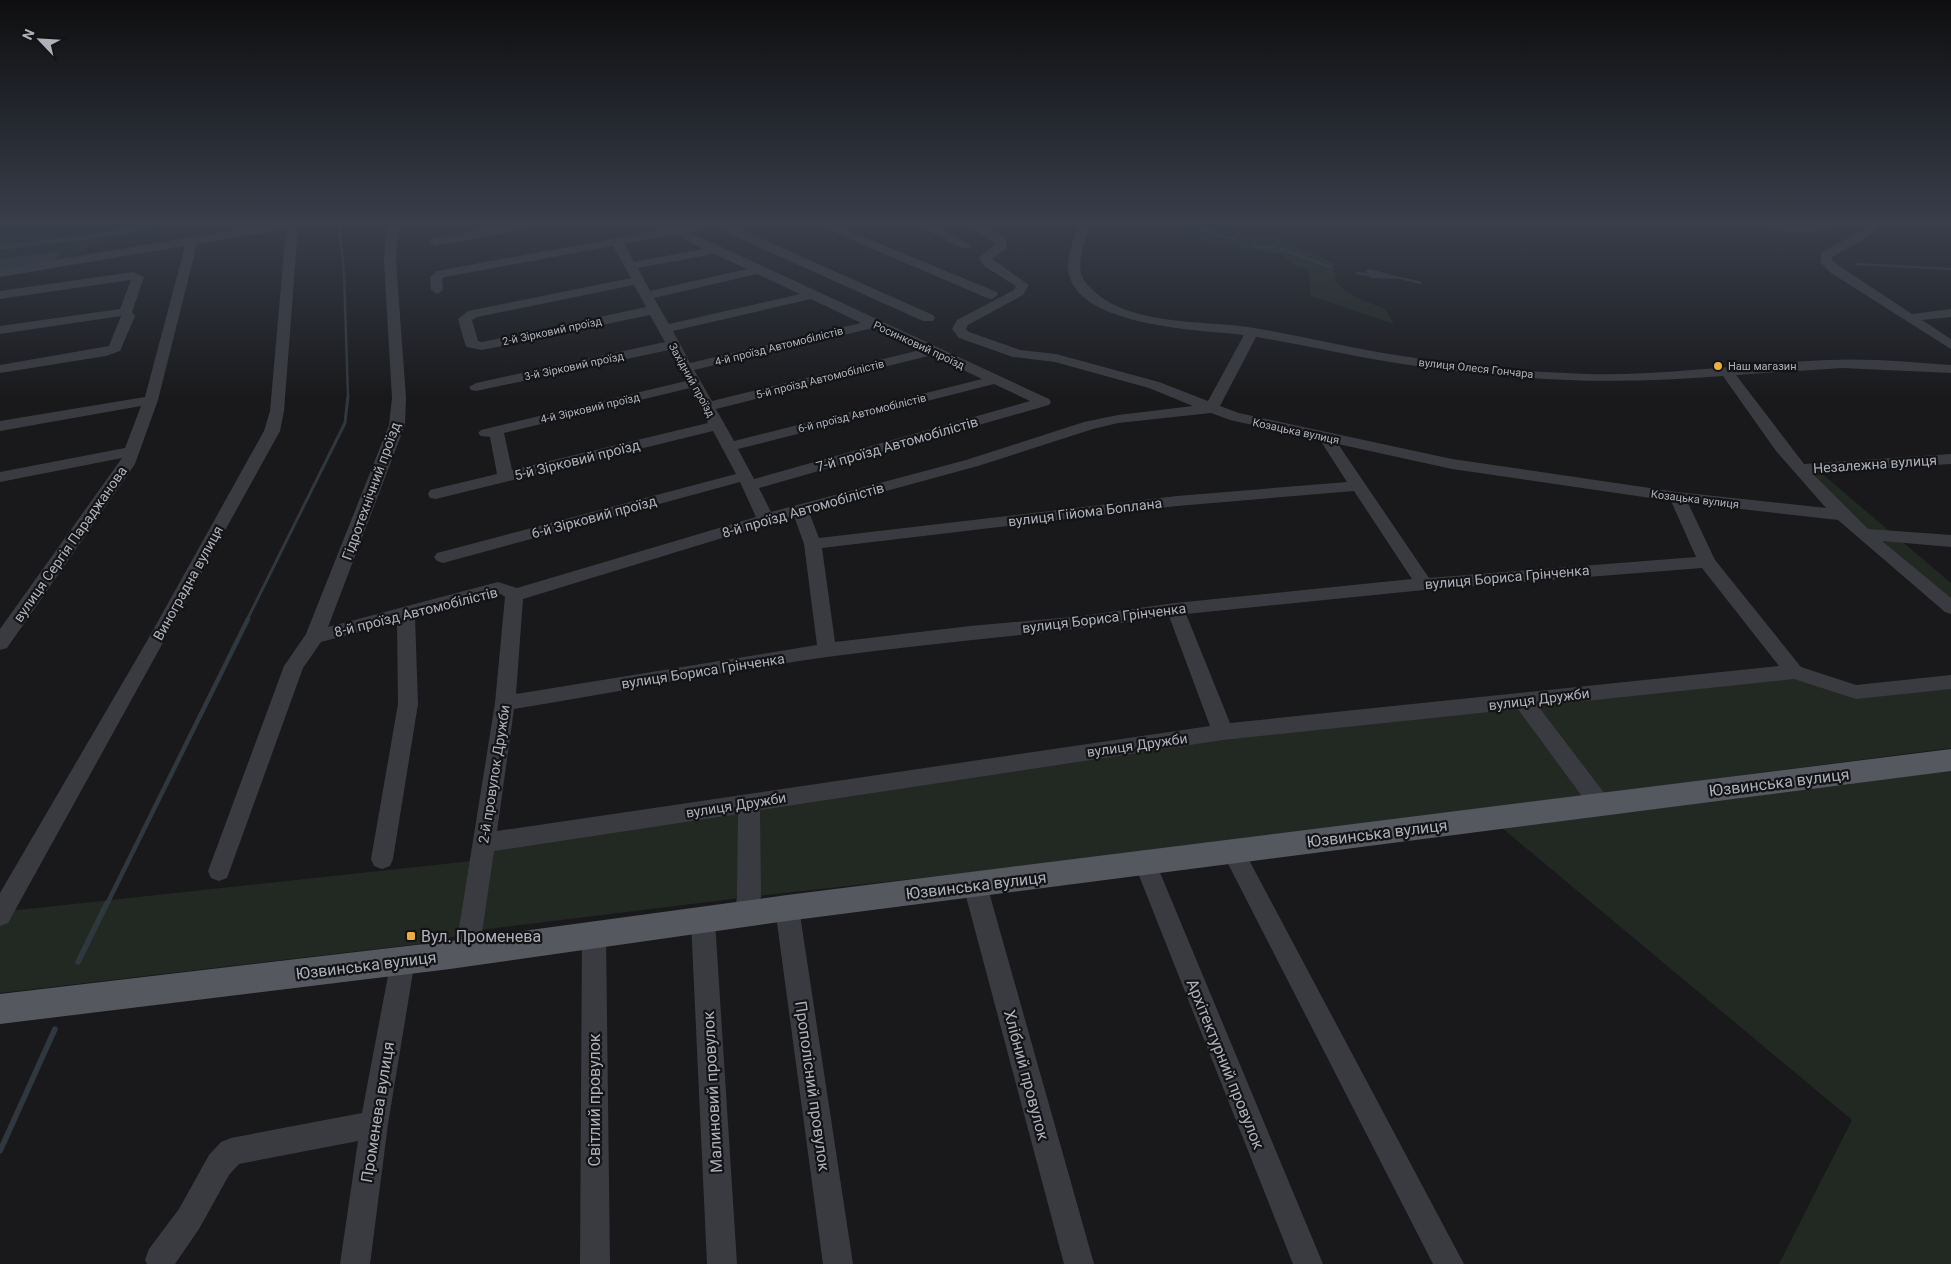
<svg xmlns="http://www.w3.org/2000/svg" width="1951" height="1264" font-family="Roboto,sans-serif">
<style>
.green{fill:#212922}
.water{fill:#2f383f}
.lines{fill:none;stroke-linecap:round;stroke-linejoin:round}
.stream-far3{stroke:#2f383f;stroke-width:2.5}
.stream-far2{stroke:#2f383f;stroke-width:3}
.stream-far1{stroke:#2f383f;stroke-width:4.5}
.stream{stroke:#2f383f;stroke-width:5.5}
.minor{fill:#3a3b40;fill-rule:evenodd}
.major{fill:#56585f;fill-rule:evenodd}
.poi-dot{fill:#ecae40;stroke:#141416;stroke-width:2}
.labels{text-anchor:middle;stroke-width:4.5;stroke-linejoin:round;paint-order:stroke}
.far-street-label{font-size:11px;fill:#acb1ba;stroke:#141416}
.far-poi-label{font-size:11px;fill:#acb1ba;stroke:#141416;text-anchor:start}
.street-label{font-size:14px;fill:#acb1ba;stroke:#141416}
.near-street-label{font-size:16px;fill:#acb1ba;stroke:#141416}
.near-poi-label{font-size:16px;fill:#acb1ba;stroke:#141416;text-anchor:start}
</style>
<rect width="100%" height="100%" fill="#19191b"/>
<path class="green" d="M0,221H165L117,231L0,245Z
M185,221H219L107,240L84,249L67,260L0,270V250L115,236Z
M1186,221H1222L1219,230L1278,239L1335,263L1333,272L1336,273L1335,281L1344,290L1360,299L1385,309L1394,324L1311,296L1308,270L1292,264L1282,255L1198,241L1194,238Z
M1815,468L1951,583V608L1799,469Z
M1794,672L1856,691L1951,682V748L1142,853L749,897L472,931L436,942L0,993V912L481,860L483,843L1223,732Z
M1951,770V1264H1779L1852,1120L1502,828Z"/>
<path class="water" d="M165,221H185L115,236L0,250V245L117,231Z
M55,252L60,254L54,261L0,269V259Z
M1369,269L1408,279L1370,278L1366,271Z"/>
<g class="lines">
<path class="stream-far3" d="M339,221L344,274L348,397
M1206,221L1200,226L1203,230L1236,240
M1253,244L1260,248L1274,247
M1281,249L1330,267
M1857,264L1951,269
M1357,273L1370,275
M1404,279L1421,283"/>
<path class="stream-far2" d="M247,620L345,423L348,396"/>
<path class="stream-far1" d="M107,904L248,619"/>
<path class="stream" d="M78,962L107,903
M0,1151L55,1029"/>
<path class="minor" d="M289,221H317L298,227L284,411L280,431L8,923L0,926V893L147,641L264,431L270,411L286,229L197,244L158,400L135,464L7,648L0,650V629L122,458L0,482V472L125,448L141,406L0,431V421L145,397L185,246L0,277V269Z
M387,221H399L396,261L406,398L405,425L328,627L498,582L517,588L756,517L740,482L443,563L437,561L434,557L437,553L736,474L713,431L436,499L430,498L428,494L430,490L497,474L490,437L481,436L478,433L481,430L686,381L669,350L476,391L471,390L469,387L476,383L665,342L650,315L482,350L467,347L465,344L458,319L468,311L631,278L613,246L445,277L442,278L443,290L437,294L431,290L430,277L437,271L666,229L654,221H669L679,226L707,221H733L728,224L933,315L935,318L933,321H923L714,227L689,232L1049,399L1051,402L1049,405L759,488L771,512L966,460L1084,422L1118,415L1193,406L1149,388L1055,362L1013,357L959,338L952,329L957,320L1014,290L1016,286L984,266L979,258L996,243L957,221H972L1006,238V248L992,259L1029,285L1023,295L968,325L966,329L969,332L1020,350L1056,354L1159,382L1208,401L1244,335C1202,330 1073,327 1068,269C1067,253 1075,236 1080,221H1092C1086,240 1072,267 1087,284C1122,326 1199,320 1248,327C1293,334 1338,345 1383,353C1450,364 1518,372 1586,374C1667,376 1747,363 1828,360C1869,358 1910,362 1951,365V373L1842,368L1736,375L1804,464L1951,454V464L1812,473L1868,529L1951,535V547L1882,541L1951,598V614L1945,612L1838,520L1688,503L1715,560L1801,667L1856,685L1951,675V689L1856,699L1794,679L1538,706L1608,798L1611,804L1608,810L1600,813L1592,810L1518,709L1223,740L760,810L761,897L754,923L746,926L738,923L734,915L737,897L738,814L494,851L479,953L476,961L467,964L458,961L455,953L495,703L505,597L501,594L415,617L418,704L393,859L390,866L382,869L374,866L371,859L398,704L397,622L321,642L303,668L227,878L219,881L211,878L208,871L284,666L306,634L389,425L392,398L384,261ZM676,234L703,249L634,262L624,244ZM714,254L747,269L650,291L638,268ZM757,274L800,294L669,324L654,298ZM634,285L646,307L482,342L478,341L472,320L477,317ZM811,299L861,323L690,363L673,331ZM873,328L920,350L712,401L694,370ZM1256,337C1307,345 1358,358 1409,365C1518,381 1614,385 1723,376L1776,451L1826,508L1677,492L1452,459L1239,413L1220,406ZM932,355L982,379L734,441L716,409ZM994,384L1030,401L754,479L738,449ZM690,388L708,423L512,470L504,433ZM1211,413L1230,420L1320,440L1347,482L1177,496L819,538L809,512L978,466L1093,429L1118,423ZM1338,444L1452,469L1671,501L1696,557L1429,578ZM1354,491L1412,579L1175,603L1082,616L970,626L835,642L822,548L1177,506ZM794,516L804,544L817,645L516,694L523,599ZM1702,568L1779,666L1230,723L1186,614L1424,590ZM1169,616L1210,726L497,831L514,709C618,692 723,672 827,657C941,641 1055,634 1169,616Z
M533,221H560L554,224L435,246L429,242L435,238Z
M808,221H824L997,292L998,295L992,299L987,298Z
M908,221H924L972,245L970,248H962Z
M1748,221L1800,225L1853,221C1837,236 1764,236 1748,221Z
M1868,221H1880L1875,232L1832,257V261L1912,314L1951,309V317L1922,320L1951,339V349L1831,273L1820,262L1822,252L1866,228Z
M133,272L144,277L132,312L135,316L120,351L106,356L0,373V365L109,346L121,316L0,334V326L120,309L131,280L0,299V291Z
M1233,842L1241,845L1464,1264H1433L1222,852L1225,845Z
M1145,853L1153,856L1156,863L1323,1264H1293L1134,863L1137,856Z
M975,875L983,878L987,885L1094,1264H1064L963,885L967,878Z
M787,897L795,901L799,908L853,1264H823L775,908L779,901Z
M703,910L711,913L715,921L737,1264H707L691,921L695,913Z
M594,924L603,927L606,935L610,1264H580L582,935L585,927Z
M403,949L412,952L415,960L388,1124L370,1264H340L358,1141L239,1164L229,1175L199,1229L175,1264H147L145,1260L149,1249L179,1209L209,1155L221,1142L231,1138L362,1113L391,960L394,952Z"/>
<path class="major" d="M1951,749V771L787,921L450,969L0,1024V994L450,941L787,895Z"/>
</g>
<linearGradient id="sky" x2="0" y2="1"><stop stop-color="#0e0e0f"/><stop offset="0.56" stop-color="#383e4a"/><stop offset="1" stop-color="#383e4a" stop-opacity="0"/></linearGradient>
<rect width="1951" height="398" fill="url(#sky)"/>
<g class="poi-dot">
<circle cx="1718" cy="366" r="5"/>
<rect x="406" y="931" width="10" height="10" rx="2.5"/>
</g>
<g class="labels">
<g class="far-street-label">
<text transform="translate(552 331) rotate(-12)" y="4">2-й Зірковий проїзд</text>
<text transform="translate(919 345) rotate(25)" y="4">Росинковий проїзд</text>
<text transform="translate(779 346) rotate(-14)" y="4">4-й проїзд Автомобілістів</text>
<text transform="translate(574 366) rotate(-12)" y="4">3-й Зірковий проїзд</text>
<text transform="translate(1476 368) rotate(6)" y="4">вулиця Олеся Гончара</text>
<text transform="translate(820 379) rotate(-14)" y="4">5-й проїзд Автомобілістів</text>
<text transform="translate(692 380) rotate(61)" y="4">Західний проїзд</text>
<text transform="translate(590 408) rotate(-13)" y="4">4-й Зірковий проїзд</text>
<text transform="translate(862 413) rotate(-14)" y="4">6-й проїзд Автомобілістів</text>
<text transform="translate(1296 431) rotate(12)" y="4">Козацька вулиця</text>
<text transform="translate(1695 499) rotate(7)" y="4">Козацька вулиця</text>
</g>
<g class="far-poi-label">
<text x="1728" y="370">Наш магазин</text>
</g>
<g class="street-label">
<text transform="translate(897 444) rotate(-16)" y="5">7-й проїзд Автомобілістів</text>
<text transform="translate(577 460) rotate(-14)" y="5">5-й Зірковий проїзд</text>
<text transform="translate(1875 464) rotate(-4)" y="5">Незалежна вулиця</text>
<text transform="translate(371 491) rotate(-70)" y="5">Гідротехнічний проїзд</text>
<text transform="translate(803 510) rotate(-16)" y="5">8-й проїзд Автомобілістів</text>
<text transform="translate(1085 512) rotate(-7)" y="5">вулиця Гійома Боплана</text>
<text transform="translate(594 517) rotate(-15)" y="5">6-й Зірковий проїзд</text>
<text transform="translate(70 544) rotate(-55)" y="5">вулиця Сергія Параджанова</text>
<text transform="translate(1507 577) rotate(-5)" y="5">вулиця Бориса Грінченка</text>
<text transform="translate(188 583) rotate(-61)" y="5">Виноградна вулиця</text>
<text transform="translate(416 612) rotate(-14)" y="5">8-й проїзд Автомобілістів</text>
<text transform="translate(1104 618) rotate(-7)" y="5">вулиця Бориса Грінченка</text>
<text transform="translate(703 671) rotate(-9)" y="5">вулиця Бориса Грінченка</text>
<text transform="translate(1539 699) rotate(-7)" y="5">вулиця Дружби</text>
<text transform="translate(1137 745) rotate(-8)" y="5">вулиця Дружби</text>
<text transform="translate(494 774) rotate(-81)" y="5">2-й провулок Дружби</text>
<text transform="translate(736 805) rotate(-9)" y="5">вулиця Дружби</text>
</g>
<g class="near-street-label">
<text transform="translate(1779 782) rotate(-7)" y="6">Юзвинська вулиця</text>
<text transform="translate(1377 833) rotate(-7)" y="6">Юзвинська вулиця</text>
<text transform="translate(976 885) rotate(-7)" y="6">Юзвинська вулиця</text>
<text transform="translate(366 965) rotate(-7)" y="6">Юзвинська вулиця</text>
<text transform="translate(1226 1064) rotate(68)" y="6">Архітектурний провулок</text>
<text transform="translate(1027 1075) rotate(75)" y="6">Хлібний провулок</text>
<text transform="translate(813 1086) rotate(82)" y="6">Прополісний провулок</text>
<text transform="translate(712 1092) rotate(-93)" y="6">Малиновий провулок</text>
<text transform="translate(594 1100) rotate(-90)" y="6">Світлий провулок</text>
<text transform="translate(377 1112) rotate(-81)" y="6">Променева вулиця</text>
</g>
<g class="near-poi-label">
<text x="421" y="942">Вул. Променева</text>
</g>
</g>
<g transform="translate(40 40) rotate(295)" stroke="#141416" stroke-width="4" paint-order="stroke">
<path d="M0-4L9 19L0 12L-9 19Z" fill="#acb1ba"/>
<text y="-8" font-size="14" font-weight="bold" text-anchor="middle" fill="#acb1ba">N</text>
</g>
</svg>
